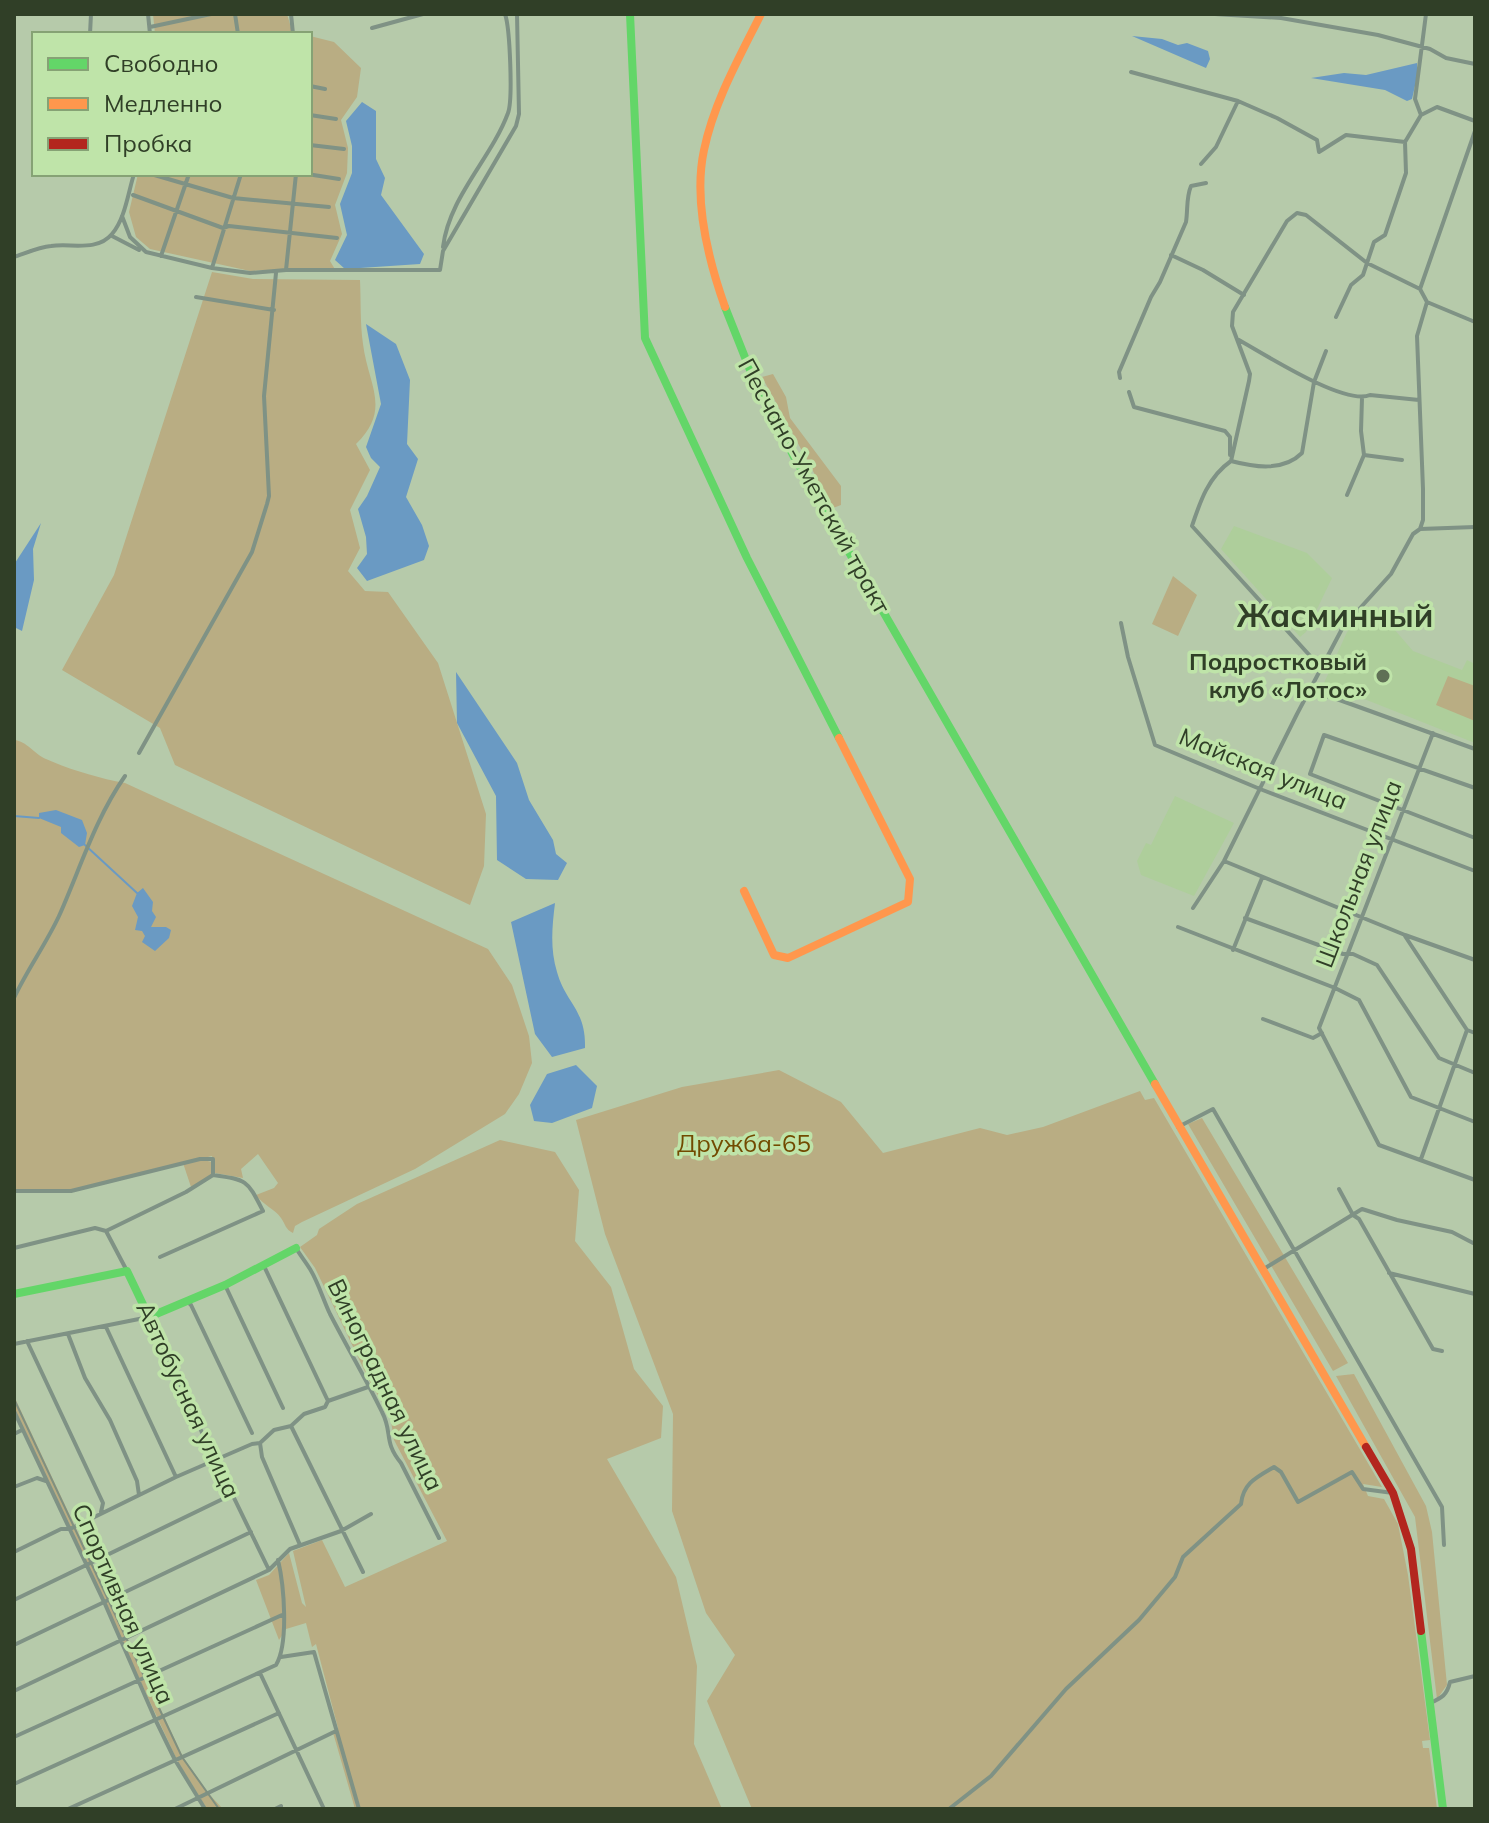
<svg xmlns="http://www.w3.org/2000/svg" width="1489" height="1823" font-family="Mulish,sans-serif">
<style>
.built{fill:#aece9b}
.green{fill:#b9ad83}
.water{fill:#6a9ac3}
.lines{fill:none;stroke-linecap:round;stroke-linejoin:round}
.stream{stroke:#6a9ac3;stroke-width:2}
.street{stroke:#7f9285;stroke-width:4}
.fast{stroke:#63d668;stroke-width:8}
.slow{stroke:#ff974d;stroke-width:8}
.jam{stroke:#b3261e;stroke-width:8}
.tram{stroke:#7f9080;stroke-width:2}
.poi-dot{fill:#5f7055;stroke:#bfe4a9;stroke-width:3}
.labels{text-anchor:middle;stroke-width:7;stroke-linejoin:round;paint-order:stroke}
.street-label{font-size:24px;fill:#303f27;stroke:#bfe4a9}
.poi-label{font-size:24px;font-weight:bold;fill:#303f27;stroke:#bfe4a9;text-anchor:end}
.park-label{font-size:24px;fill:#724a00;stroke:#bfe4a9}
.district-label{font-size:32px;font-weight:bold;fill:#303f27;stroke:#bfe4a9}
</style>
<rect width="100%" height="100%" fill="#b6caaa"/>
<path class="built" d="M1234,526L1307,553L1332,578L1306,632L1300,637L1221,549Z
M1361,618L1394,629L1413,651L1462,670L1467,660L1475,664V743L1324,683L1347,632Z
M1175,796L1234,823L1194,896L1141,875L1137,861L1146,843L1151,845Z"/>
<path class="green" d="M153,14H287L292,31L303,34H155Z
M310,36L334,42L361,68L357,97L341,120L348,148L347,173L335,205L342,234L330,261L336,271L304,268L250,271L150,249L136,237L129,212L138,174H310Z
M212,272L253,279L360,280C361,301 360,323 363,344C368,385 392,409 356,444L370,470L350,510L360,548L348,571L365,591L388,592L438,663L486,814L484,866L470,905L175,765L160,728L62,670L114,575Z
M773,374L786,397L790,418L841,486V505L833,508L762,377Z
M1173,576L1197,595L1178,636L1152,624Z
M1448,676L1475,686V721L1436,705Z
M14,740C27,741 34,754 46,759C71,770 98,778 125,783L488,949L512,985L529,1036L532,1063L519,1094L505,1114L415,1169L302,1222L295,1226L293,1233C285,1229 286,1225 281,1218C275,1209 263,1205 256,1195L274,1188L278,1183L258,1154L241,1169L243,1178L215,1173L212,1156L191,1161L203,1160L212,1162L211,1175L191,1187L183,1163L68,1191L14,1192Z
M779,1070L841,1102L883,1153L980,1128L1007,1135L1043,1127L1140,1091L1145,1100L1154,1098L1382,1487L1363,1484L1368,1496L1384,1499L1398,1524L1408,1575L1430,1740L1422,1741L1423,1748H1429L1437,1809H752L707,1701L735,1655L706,1613L672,1511L673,1414L605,1234L576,1120L682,1087Z
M1202,1118L1348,1363L1333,1371L1188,1124Z
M500,1140L555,1152L579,1190L575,1241L611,1287L634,1369L663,1406L661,1438L607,1459L676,1577L697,1666L694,1744L722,1809H355L334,1736L333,1733L338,1728L316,1644L312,1647L306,1623L286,1629L279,1640L256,1580L269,1575L289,1553L302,1603L306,1607L293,1551L322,1540L345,1587L447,1541L394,1440L390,1415L371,1384L315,1268L300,1247L317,1235L319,1229L357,1204Z
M1354,1374L1426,1506L1432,1532L1447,1685L1437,1699L1415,1517L1336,1376Z
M14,1396L183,1757L208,1793L223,1809H207L177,1760L14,1409Z"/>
<path class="water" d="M1132,36L1162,39L1178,45L1187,43L1208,51L1210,59L1206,68Z
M1417,63V77L1412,99L1407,101L1385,90L1311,78L1344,73L1366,75Z
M362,102L376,111V159L385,178L381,195L424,254L420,264L345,269L335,260L347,235L340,204L352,173V146L346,121Z
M366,324L396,344L410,380L407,444L418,459L406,497L422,525L429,546L424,560L367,581L357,568L367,554L366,537L358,509L367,496L380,467L371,458L366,447L381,404Z
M41,523L33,549L34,580L22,631L14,627L15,563Z
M456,672L517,763L529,800L553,840L556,854L567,863L558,880L526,879L497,860L496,796L457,723Z
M56,810L82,820L87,833L85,845L79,847L61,833V827L39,818V813Z
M143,888L153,902L152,911L156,917L151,927H166L171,930L169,938L155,951L142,942L145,936L142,931L135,930L138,917L132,906L137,893Z
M555,903C552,927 550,949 557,972C566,1004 586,1009 585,1048L552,1057L535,1034L511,922Z
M576,1065L597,1086L592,1108L552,1123L534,1121L530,1105L547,1074Z"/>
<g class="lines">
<path class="stream" d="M14,816L39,818
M85,845L137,893"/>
<path class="street" d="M148,14L150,34
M235,14L238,34
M291,14L293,34
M1215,14L1281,18L1378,35L1430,49L1446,58L1475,64
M150,27L211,14
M372,28L423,14
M90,34L91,14
M1131,72L1238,101L1277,118L1317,140L1319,152L1346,135L1405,142
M310,86L325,89
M310,115L336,119
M1421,115L1415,99L1426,14
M1405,142L1421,115L1437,107L1475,121
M310,145L344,149
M1201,164L1216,147L1238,101
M151,174L233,198L329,207
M307,174L339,179
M133,195L223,228L229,226L337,238
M122,216L130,237L146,252L212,268L250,273L286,270H440L443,251L516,126L519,114L517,14
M112,236L139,250
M443,247C449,197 491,159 508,113C513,100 510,28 505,14
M1171,255L1203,270L1244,295
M161,256L189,174
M14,257C26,253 39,247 51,246C71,243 97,252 112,234C125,219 128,193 134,174
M212,268L241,174
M286,270L296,174
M1420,289L1475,131
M196,297L274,310
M1336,317L1351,285L1363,275L1374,242L1385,235L1406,173L1405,142
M1237,339C1263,353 1344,406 1370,395L1419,400
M1120,378L1119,372L1151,297L1160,282L1186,222C1188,209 1186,198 1191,186L1206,183
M1129,392L1134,407L1225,431L1230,437V455
M1364,455L1402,460
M1231,461C1254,467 1283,472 1302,453L1314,382L1326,351
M1347,495L1364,455L1361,431L1362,398
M1420,529L1423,520V489L1417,336L1427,302
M1420,529L1475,527
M1121,623L1128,657L1155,745L1260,789L1475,871
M1322,669L1192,526C1200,502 1208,477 1231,461L1249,381L1250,374L1232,326L1233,312L1287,221L1297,213L1306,215L1367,263L1420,289L1427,302L1475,322
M1310,693L1334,698L1475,749
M1433,733L1319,1028L1379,1145L1475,1180
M139,753L252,552L267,504L269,496L264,396L276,273
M1475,788L1324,735L1310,774L1475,838
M1224,861L1405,935L1475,960
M1193,908L1224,861L1297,714L1343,627L1391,574L1413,534L1420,529
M1245,918L1343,954H1353L1377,965L1439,1058L1475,1073
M1178,927L1335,988L1359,1000L1411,1097L1475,1122
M1405,936L1467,1030L1475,1033
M1233,950L1262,878
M14,998C27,970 46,944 59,916C80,869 95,819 125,776
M1263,1019L1313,1038L1322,1033
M1178,1127L1213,1109L1442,1507L1444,1545
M1421,1159L1467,1030
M1339,1189L1353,1215L1359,1219L1433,1349L1442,1351
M14,1191H71L200,1159H213V1175
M106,1231L127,1271
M14,1248L95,1228L106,1231L186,1192L213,1175C248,1180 247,1180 263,1211L160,1257
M296,1248C300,1255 305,1261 310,1269C318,1282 323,1299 330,1314C347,1347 366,1379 382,1412C393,1433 383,1441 401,1463L439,1538
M263,1264L328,1401
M1262,1270L1362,1209L1397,1220L1452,1232L1475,1244
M1389,1273L1475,1294
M225,1285L283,1408
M186,1300L191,1305L252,1433
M106,1327L176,1477
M68,1334L85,1378L110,1420L137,1481L139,1495
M27,1341L103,1503L101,1512
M14,1344L149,1317L210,1450L213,1461L218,1465L269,1570
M14,1411L105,1604L156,1721L175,1760L205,1809
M291,1426L363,1572
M14,1434L22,1430
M260,1443L262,1457L300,1545
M14,1487L37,1478L46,1481
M14,1552L61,1529H70L176,1477L252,1444L260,1443L274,1430L291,1426L304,1414L325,1407L328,1401L368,1387
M14,1600L233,1494
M14,1645L251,1532
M281,1657L314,1652L359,1809
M260,1673L324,1809
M14,1691L269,1570L290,1549L341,1531L371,1514
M1430,1703C1442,1698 1447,1695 1450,1682L1475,1676
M14,1737L282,1615
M14,1784L276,1665C289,1643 284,1585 278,1560
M68,1809L279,1713
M175,1809L336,1731
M275,1809L281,1806
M949,1809L991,1776L1066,1689L1139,1620L1175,1577L1183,1557L1241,1504C1243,1483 1257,1477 1274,1467L1281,1472L1298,1502L1352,1472L1363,1489L1393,1493"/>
<path class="fast" d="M630,14L645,338L747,558L839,738
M725,307L752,375L793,455L1155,1084
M14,1294L127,1271L149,1317L225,1285L296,1248
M1421,1631L1443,1809"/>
<path class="slow" d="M725,307C708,259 693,201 704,150C714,102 739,58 761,14
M744,891L774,955L788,958L908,902L910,879L839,738
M1155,1084L1366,1447"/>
<path class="jam" d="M1366,1447L1393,1493L1411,1549L1421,1631"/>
<path class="tram" d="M14,1399L182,1757L219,1809"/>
</g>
<circle class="poi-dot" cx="1383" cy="676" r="8"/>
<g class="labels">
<g class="street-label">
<text transform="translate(814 486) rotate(61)" y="8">Песчано-Уметский тракт</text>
<text transform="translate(1263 769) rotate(22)" y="8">Майская улица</text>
<text transform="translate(1359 874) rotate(-69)" y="8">Школьная улица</text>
<text transform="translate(385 1385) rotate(64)" y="8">Виноградная улица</text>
<text transform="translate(188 1400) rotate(65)" y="8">Автобусная улица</text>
<text transform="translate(123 1604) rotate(66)" y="8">Спортивная улица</text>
</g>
<g class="poi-label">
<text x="1367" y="670">Подростковый<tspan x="1367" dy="28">клуб «Лотос»</tspan></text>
</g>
<g class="park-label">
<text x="744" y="1152">Дружба-65</text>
</g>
<g class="district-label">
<text x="1335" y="627">Жасминный</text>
</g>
</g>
<rect width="1489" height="1823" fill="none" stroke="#303f27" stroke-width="32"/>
<rect x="32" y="32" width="280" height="144" fill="#bfe4a9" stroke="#86a275" stroke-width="2"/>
<rect x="48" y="58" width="40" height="12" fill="#63d668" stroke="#86a275" stroke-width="2"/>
<text x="104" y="72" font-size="24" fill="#303f27">Свободно</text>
<rect x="48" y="98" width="40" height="12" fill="#ff974d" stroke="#86a275" stroke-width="2"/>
<text x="104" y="112" font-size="24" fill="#303f27">Медленно</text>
<rect x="48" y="138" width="40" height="12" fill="#b3261e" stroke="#86a275" stroke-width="2"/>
<text x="104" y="152" font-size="24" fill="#303f27">Пробка</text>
</svg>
